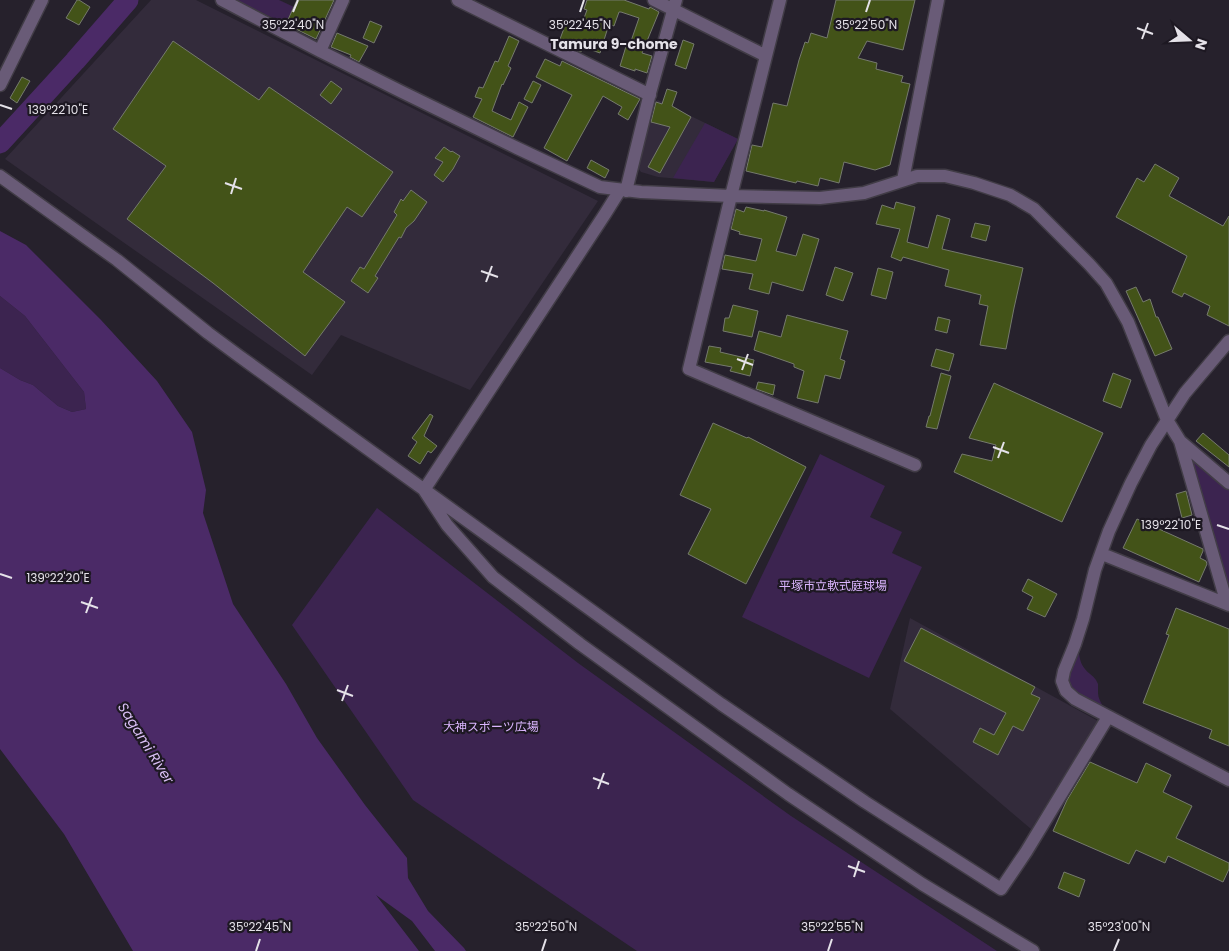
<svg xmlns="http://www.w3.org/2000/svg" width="1229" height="951" font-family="Poppins,'Noto Sans JP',sans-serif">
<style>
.built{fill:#332b3b}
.green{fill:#3c2450}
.water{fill:#4b2a67}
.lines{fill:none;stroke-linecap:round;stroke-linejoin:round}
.river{stroke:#4b2a67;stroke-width:21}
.building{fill:#435318;stroke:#757a6d}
.minor-casing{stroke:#413c46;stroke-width:15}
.minor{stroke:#695b77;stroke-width:12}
.ticks{fill:none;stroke:#e5e2e9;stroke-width:2}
.labels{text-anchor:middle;stroke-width:4.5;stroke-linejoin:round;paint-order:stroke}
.park-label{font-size:12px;fill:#dab5fe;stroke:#1d1822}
.neighbourhood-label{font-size:14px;font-weight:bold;fill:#e5e2e9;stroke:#1d1822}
.water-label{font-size:14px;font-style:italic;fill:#dbc0f7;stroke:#1d1822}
.ticks-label{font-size:12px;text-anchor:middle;fill:#e5e2e9;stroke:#1d1822;stroke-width:4.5;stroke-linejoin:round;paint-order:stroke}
</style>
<rect width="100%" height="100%" fill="#26212c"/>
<path class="built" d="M151,0H196L598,201L470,390L341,335L312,375L5,159Z
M658,100L738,139L714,182L658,177L641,172L637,167L654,102Z
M910,618L1098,721L1031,829L890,709Z"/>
<path class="green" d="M236,0H279L294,7L285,24Z
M705,123L738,139L714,182L673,178Z
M0,296L25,316L84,392L86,409L72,412L58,406L33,385L20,380L0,368Z
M1185,450L1229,489V591Z
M820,454L885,486L870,517L902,532L892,553L922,567L869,678L742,617Z
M377,508L578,663L791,816L997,951H637L413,800L292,625Z
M1079,653C1081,674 1094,672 1098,684C1098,686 1098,691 1098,693C1098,698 1101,703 1104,708C1091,702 1065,694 1069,675C1071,667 1076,660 1079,653Z"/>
<path class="water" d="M0,231L26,245L101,320L157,381L192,432L206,490L203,513L233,604L286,684L317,738L365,805L407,858L408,878L428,911L464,948L466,951H435L412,921L376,895L419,951H133L64,834L0,749V368L20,380L33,385L58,406L72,412L86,409L84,392L25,316L0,296Z"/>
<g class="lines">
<path class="river" d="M0,143L75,61L128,0"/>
</g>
<path class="building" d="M77,0H79L90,7L79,25L66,18Z
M297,0H334L316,39L286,24Z
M587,0H624L649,9L650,7L659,12L642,53L652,56L647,73L635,69V71L620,66L627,43L630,44L639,18L621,12H619L614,26L609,24L600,53L583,47L581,52L569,46L570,43L560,39L566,23L580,29L587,10L584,9Z
M836,0H915L903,50L867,41L858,58L877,63L876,69L903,76L901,82L910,84L890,165L875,170L844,162L839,183L820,178L818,186L797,181L796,183L746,171L752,145L762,147L773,103L787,106L799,60L805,42L808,43L811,33L827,38Z
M370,21L382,26L374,43L363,38Z
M337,33L368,46L359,62L350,57L351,55L331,47Z
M509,36L519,41L508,66L511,68L503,85L502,84L492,111L511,120L519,102L528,107L513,137L473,117L482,99L475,97L479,87L483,88L495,61L498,62Z
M683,40L694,44L686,69L675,65Z
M173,41L259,100L269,87L393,172L362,217L347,207L303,272L345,302L305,356L213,283L127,219L166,166L113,129Z
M545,59L560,66L562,61L640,99L628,120L618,114L622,107L603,96L567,161L544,148L572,95L536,77Z
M22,77L30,81L17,103L10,98Z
M331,81L342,89L331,104L320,95Z
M533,81L541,85L532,103L524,99Z
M667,89L677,92L672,106L691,117L660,173L648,167L670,127L651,122L656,102L662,104Z
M444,147L451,152L452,151L460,156L453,169L443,182L434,175L443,162L435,158Z
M591,160L609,170L605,178L587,168Z
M1155,164L1179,178L1169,196L1223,226L1229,216V326L1207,315L1210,306L1184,293L1182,297L1172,292L1187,256L1116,217L1137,178L1144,182Z
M411,190L427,202L414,221L406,228L401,238L399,237L375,276L378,278L368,293L351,281L360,267L364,269L397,215L394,212L401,199L403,201Z
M896,202L915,207L907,242L928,248L937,215L950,219L942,249L1023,268L1014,308L1006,349L980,345L988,306L979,304L981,295L945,286L949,270L903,257L901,261L891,257L900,229L876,224L882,205L894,209Z
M746,207L764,211V210L787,217L776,251L796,256L803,234L819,239L803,291L772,282L769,294L749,289L753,274L722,269L725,255L756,261L762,239L739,234L740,232L731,229L736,209L744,212Z
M975,223L990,226L986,241L971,237Z
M835,267L853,273L843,301L826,295Z
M878,268L893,272L886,299L871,295Z
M1136,287L1143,302L1150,299L1156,317H1158L1172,349L1155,356L1126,291Z
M733,305L758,311L752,337L723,331L725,318H729Z
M787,315L848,331L840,359L845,361L840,379L825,375L818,403L797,398L804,371L794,367V364L754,350L759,331L781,337Z
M938,317L950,320L947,333L935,330Z
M709,346L721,348L720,352L754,360L750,376L730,371L732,367L705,362Z
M936,349L954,354L949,371L931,366Z
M941,373L951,376L937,429L926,427L929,416H930Z
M1113,373L1131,380L1121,408L1103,401Z
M758,382L775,385L773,395L756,389Z
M994,383L1103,433L1062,522L954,472L962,454L992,461L996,445L969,438Z
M430,414L433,416L424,436L437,446L431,453L428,451L420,464L408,456L417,442L412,438Z
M713,423L747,438L748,437L806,467L746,584L688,554L711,509L680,495Z
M1203,433L1229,455V467L1196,441Z
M1186,491L1192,515L1182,518L1176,494Z
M1137,519L1203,549V551L1200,558L1206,561L1207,564L1199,582L1123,548Z
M1028,579L1057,594L1045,617L1027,609L1033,597L1022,591Z
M1176,608L1229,629V746L1209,738L1212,730L1143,703L1169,635L1166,634Z
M921,628L1035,687L1031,694L1040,698L1023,731L1013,726L998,755L973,742L980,728L994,735L1006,713L904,661Z
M1090,762L1137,783L1146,763L1171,775L1163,792L1192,806L1176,838L1229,863V869L1223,882L1168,856L1165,863L1136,850L1129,864L1053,831L1067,800Z
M1064,872L1085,880L1079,897L1058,888Z"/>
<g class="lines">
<g class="minor-casing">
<path id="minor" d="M222,0L320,51L402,92L517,148L600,187L641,192L731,196L820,198L864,193L917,176H945L974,183L1010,195L1034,209L1089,264L1106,283L1128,322L1167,420L1180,441L1229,483
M458,0L650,95
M654,0L766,56
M780,0L731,196L689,369L915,465
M320,51L343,0
M0,85L42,0
M0,176L117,260L208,333L239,356L721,704L865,802L1001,889L1026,852L1108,717
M903,180L938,0
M620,190L605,214L424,490L447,525L493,577L580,644L788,794L922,884L1033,951
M626,191L650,93L676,0
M1229,341L1185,393L1151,445L1131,483L1109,531L1095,570L1083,619L1075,644L1064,671L1062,681L1066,691L1075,699L1229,780
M1180,441L1227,604
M1107,556L1229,605"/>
</g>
<use href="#minor" class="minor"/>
</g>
<path class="ticks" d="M293,12L298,0M580,12L584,0M866,12L870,0M1137,28L1153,34M1142,39L1148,23M0,105L12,109M225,183L242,189M231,194L236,178M481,271L498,277M486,282L492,266M737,359L753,365M742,370L748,354M993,447L1009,453M998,458L1004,442M1217,525L1229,529M0,574L12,578M81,602L98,608M86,613L92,597M337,690L353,696M342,701L348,685M593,778L609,784M598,789L604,773M848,866L865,872M854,877L859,861M256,951L260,939M542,951L546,939M828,951L832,939M1114,951L1119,939"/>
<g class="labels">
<g class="park-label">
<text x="833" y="590">平塚市立軟式庭球場</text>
<text x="491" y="731">大神スポーツ広場</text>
</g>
<g class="neighbourhood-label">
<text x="614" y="49">Tamura 9-chome</text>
</g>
<g class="water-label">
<text transform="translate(146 743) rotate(58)" y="5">Sagami River</text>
</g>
</g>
<g class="ticks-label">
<text x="293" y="29">35°22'40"N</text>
<text x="580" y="29">35°22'45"N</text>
<text x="866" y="29">35°22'50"N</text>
<text x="58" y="114">139°22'10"E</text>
<text x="1171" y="529">139°22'10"E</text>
<text x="58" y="582">139°22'20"E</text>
<text x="260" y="931">35°22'45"N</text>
<text x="546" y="931">35°22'50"N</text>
<text x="832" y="931">35°22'55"N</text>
<text x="1119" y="931">35°23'00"N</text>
</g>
<g transform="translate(1189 40) rotate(109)" stroke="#1d1822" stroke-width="4" paint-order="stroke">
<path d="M0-4L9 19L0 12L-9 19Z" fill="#e5e2e9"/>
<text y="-8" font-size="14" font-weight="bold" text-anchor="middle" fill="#e5e2e9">N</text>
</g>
</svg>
